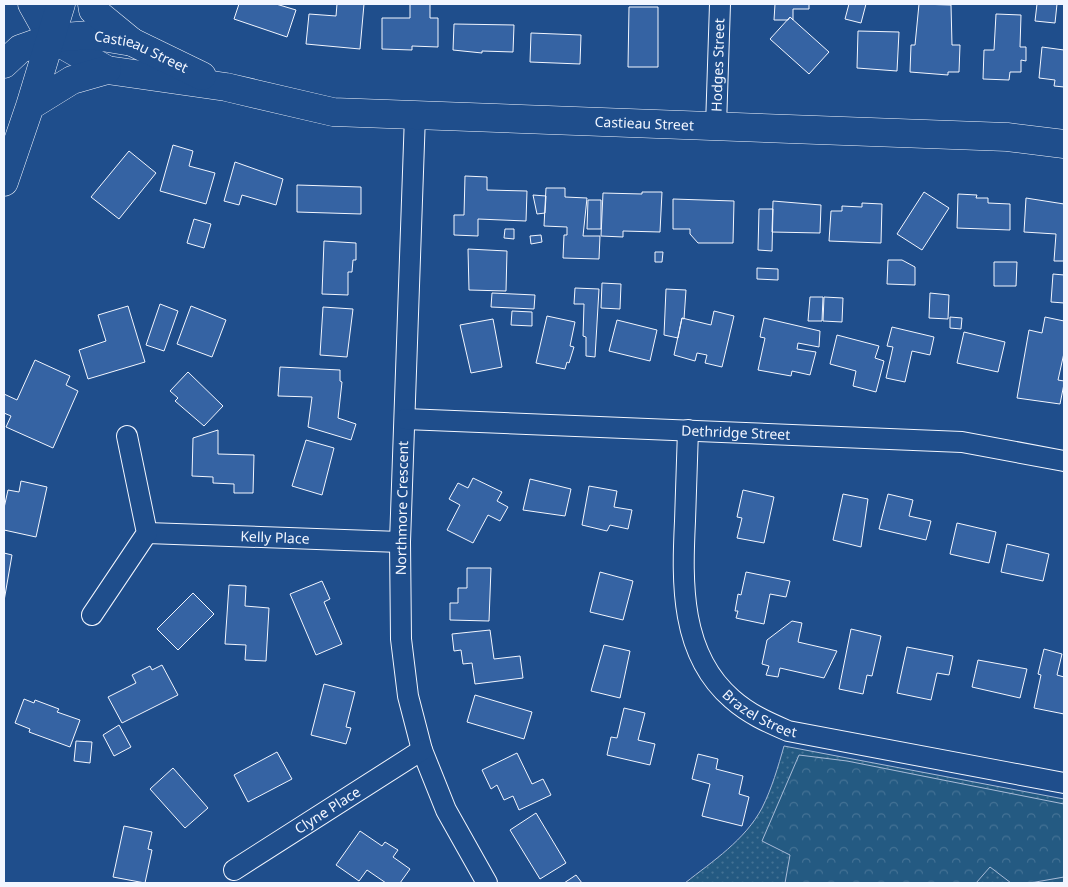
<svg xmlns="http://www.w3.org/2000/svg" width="1068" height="887" font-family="'Noto Sans',sans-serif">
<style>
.grass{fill:url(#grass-dots);stroke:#a8bbd7}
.forest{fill:url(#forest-crowns);stroke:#a8bbd7}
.building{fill:#3563a3;stroke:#f2f6ff}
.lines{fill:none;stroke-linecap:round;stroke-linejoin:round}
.street-casing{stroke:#f2f6ff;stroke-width:22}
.secondary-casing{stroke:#f2f6ff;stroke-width:29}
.primary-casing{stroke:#f2f6ff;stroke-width:29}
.street{stroke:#1f4e8c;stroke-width:20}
.secondary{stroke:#1f4e8c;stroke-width:28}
.primary{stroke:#1f4e8c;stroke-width:28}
.labels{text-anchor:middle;stroke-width:4;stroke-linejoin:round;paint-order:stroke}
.street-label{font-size:14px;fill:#f2f6ff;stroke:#1f4e8c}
</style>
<defs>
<pattern id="grass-dots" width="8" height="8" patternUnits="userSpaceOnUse" patternTransform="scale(1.25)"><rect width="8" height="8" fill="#245a82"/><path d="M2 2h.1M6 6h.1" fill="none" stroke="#447295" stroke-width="1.8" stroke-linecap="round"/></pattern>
<pattern id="forest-crowns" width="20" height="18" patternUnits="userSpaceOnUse" patternTransform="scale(1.25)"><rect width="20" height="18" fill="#245a82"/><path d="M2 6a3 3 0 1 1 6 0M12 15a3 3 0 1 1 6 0" fill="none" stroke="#447295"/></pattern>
</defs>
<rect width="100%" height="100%" fill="#1f4e8c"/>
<path class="grass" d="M784,746L1064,799V883H685C713,861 745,840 762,808C772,788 778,767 784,746Z"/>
<path class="forest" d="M799,755L847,761L1064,804V877L1030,883H1011L990,867L976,883H785L790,855L762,841Z"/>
<path class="building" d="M239,4H276L296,10L287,37L234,19Z
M337,4H364L360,49L306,44L309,14L336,16Z
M410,4H430V18H438V47L412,46V50L382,49V18H410Z
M775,4H809V9H793V20L790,17L788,20H774Z
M849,4H866L861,23L845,19Z
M919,4L951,5L952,45H960L959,72H948V75L910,72L911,45H915Z
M1037,4H1057L1055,23L1035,21Z
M629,7H658V67H628Z
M996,14L1021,15L1020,47H1026V61L1021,60V72H1010L1009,80L983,79L984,50H994Z
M790,17L829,52L809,74L770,39Z
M454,24L514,25L513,52L482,51V53L453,50Z
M858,31L899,32L897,71L857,68Z
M531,33L581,35L580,64L530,62Z
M1042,47L1064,50V87L1054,86L1055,80L1039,78Z
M173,145L193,151L189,166L215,173L206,204L160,191Z
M129,151L156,173L119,219L91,197Z
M235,162L283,179L276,205L242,195L239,205L224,201Z
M465,176L487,177V190L527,191L526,221L478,219V236L454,235V215H464Z
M297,185L361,187V214L297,212Z
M546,188H565V197L587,198L583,236H600L599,259L563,258L564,235H567V227L544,226Z
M642,192H662L660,232L623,231V237L601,236L603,193L642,194Z
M924,192L949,208L922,250L897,234Z
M958,194L977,195L976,198H988V203L1010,204V230L957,228Z
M533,195L546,196L545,213L537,214Z
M1026,198L1064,204V261H1054L1056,234L1024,232Z
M673,199L734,201L733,243H698L690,234V229H673Z
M588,200H601V229H587Z
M773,201L821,205L820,233L772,232Z
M862,203L882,204L881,243L829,241L831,211H842V206L862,207Z
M759,209H773L772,251L758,250Z
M194,219L211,224L204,248L187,243Z
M505,229H514V239L504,238Z
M541,235L542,242L531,244L530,236Z
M324,241L356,243V260H353L352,272H348V295L322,294Z
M468,249L507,251L506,291L469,290Z
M655,252H663L662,262H655Z
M888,260H902L915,267V285L887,284Z
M994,262H1017L1016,286H994Z
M757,268L778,269V280L757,279Z
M1053,274L1064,275V303L1051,302Z
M602,283L621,284L620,309L601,308Z
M575,288L599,289L595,357L586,356V337L583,336L584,304H574Z
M666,289L686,290L684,319L682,318L678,338L664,335Z
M492,293L535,295L534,309L491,307Z
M930,293L949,295L948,319L929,318Z
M810,297H823L822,321H808Z
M824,297L843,298L842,322L823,321Z
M160,304L178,311L164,351L146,345Z
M128,306L145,362L88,379L79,350L106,341L98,315Z
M191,306L226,320L212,357L177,344Z
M323,307L353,309L347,357L320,355Z
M512,311L532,312V326L511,325Z
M714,311L734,316L722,367L705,363L707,355L697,353L695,361L674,355L682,318L711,325Z
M547,316L575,322L570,346L574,347L569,363L567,362L565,369L536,363Z
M950,317L962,318L961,329L950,328Z
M1045,317L1064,321V353L1058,380L1064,381V384L1060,404L1017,398L1029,330L1042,333Z
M764,318L820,331L819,347L798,343L797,349L816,352L810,375L792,371L791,376L758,370L765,338L760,337Z
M493,319L502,367L471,373L460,325Z
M617,320L657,330L650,361L609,351Z
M892,327L934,337L930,355L912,351L905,382L886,378L893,347L887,346Z
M964,332L1005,342L998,372L957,363Z
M837,335L879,346L875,358L884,361L876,392L853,386L856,371L830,364Z
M35,360L70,376L66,385L78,391L53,448L6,427L11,416L4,413V394L17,400Z
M280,367L340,370V381L342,382L338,418L356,424L351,440L308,427L312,397L278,396Z
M188,372L223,406L204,426L175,401L178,398L170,391Z
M218,430V454L254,455L253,493H234V484L213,483V477L192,476L193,438Z
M306,440L334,448L322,495L292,486Z
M473,478L502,492L497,501L508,507L500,521L488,515L473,543L447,530L460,505L449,499L458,483L468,488Z
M530,479L571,489L565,516L523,510Z
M21,481L47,487L36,537L4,530V508L8,490L19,492Z
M589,486L617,491L614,507L632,510L628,529L610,525L607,531L582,525Z
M743,490L774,497L764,543L737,538L742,518L737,517Z
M843,494L868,499L861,547L833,540Z
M888,494L913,500L909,516L931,521L926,540L879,529Z
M957,523L996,532L989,563L950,554Z
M1007,544L1049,554L1043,581L1001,572Z
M4,553L12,555L4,601Z
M467,568H491L489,621L450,620V603H458V588H467Z
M600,572L633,581L623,620L590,612Z
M746,572L790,581L786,597L770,594L764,624L736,618L738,611H735L738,594L741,595Z
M322,581L330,599L324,602L342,644L316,655L290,594Z
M229,585L246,586L245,606L269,608L266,661L245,660L246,645L225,644Z
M193,593L214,614L178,650L157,629Z
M792,621L802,623L798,642L837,651L824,678L780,668L778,677L766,675L769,666L762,664L767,640Z
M851,629L881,636L872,676L867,675L863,694L839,689Z
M490,630L494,659L520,656L523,678L475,684L472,663L463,664L461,650L454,651L452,634Z
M604,645L630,651L620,698L591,691Z
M907,647L953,656L949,675L937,673L931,700L897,693Z
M1044,649L1062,654L1057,675L1064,677V714L1034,708L1041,675L1038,674Z
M978,660L1027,669L1020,698L972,687Z
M162,665L178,695L122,723L108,697L136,683L132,675L150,666L152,670Z
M324,684L355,692L346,727L351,728L346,744L311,735Z
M475,695L532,712L524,739L467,722Z
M24,699L34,703L35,700L59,709L57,712L80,720L70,747L29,732L30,729L15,723Z
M624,708L645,713L638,740L655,744L650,765L607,755L611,737L617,738Z
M119,725L131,747L114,756L103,735Z
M76,741L92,742L90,763L74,761Z
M277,752L292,779L248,802L234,775Z
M517,753L532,784L543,779L551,795L519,810L513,796L504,800L497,785L491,789L482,770Z
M698,754L718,759L716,769L743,776L739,794L749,797L742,826L702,816L710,784L692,779Z
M173,768L208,808L185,828L150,789Z
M536,813L566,863L540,879L510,830Z
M124,826L152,832L148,849L152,850L145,883L113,877Z
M360,831L382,846L385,842L398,850L393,857L410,869L400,883H386L367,870L359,881L336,865Z
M576,875L582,883H564Z"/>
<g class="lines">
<g class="street-casing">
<g id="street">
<path d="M415,115L400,542L401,639L408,696L422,750L446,810L487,883"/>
<path id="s1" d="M716,126L720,4"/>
<path id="s2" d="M405,419L962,442L1064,461"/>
<path id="s3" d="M688,430C687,460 686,491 685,521C682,583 680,654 732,699C749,714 767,722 788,731L1064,783"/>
<path id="s4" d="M147,533L400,542"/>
<path d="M92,615L147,533L127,436"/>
<path id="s5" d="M234,870L422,750"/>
</g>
</g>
<g class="secondary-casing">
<g id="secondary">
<path id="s6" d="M32,4L51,38L107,70L226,87L333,112L1007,137L1064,144"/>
<path id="s7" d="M4,64L20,49L51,38L90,35L132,42L202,76"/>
</g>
</g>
<g class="primary-casing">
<path id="primary" d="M92,4L93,10L132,42
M30,106L72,80L107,70
M4,182L30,106L61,4"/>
</g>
<use href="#street" class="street"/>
<use href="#secondary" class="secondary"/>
<use href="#primary" class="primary"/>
</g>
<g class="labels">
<g class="street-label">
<text dy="5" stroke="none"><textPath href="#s7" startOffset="148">Castieau Street</textPath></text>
<text dy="5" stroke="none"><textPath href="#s1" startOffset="61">Hodges Street</textPath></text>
<text dy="5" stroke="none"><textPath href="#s6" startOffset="645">Castieau Street</textPath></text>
<text dy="5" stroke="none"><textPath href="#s2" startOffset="331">Dethridge Street</textPath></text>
<text transform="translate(402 508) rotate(-89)" y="5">Northmore Crescent</text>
<text dy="5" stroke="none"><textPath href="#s4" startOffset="128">Kelly Place</textPath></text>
<text dy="5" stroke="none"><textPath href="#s3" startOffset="314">Brazel Street</textPath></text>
<text dy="5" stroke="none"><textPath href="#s5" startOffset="111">Clyne Place</textPath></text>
</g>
</g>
<rect width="1068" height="887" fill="none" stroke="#f2f6ff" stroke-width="10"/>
</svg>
